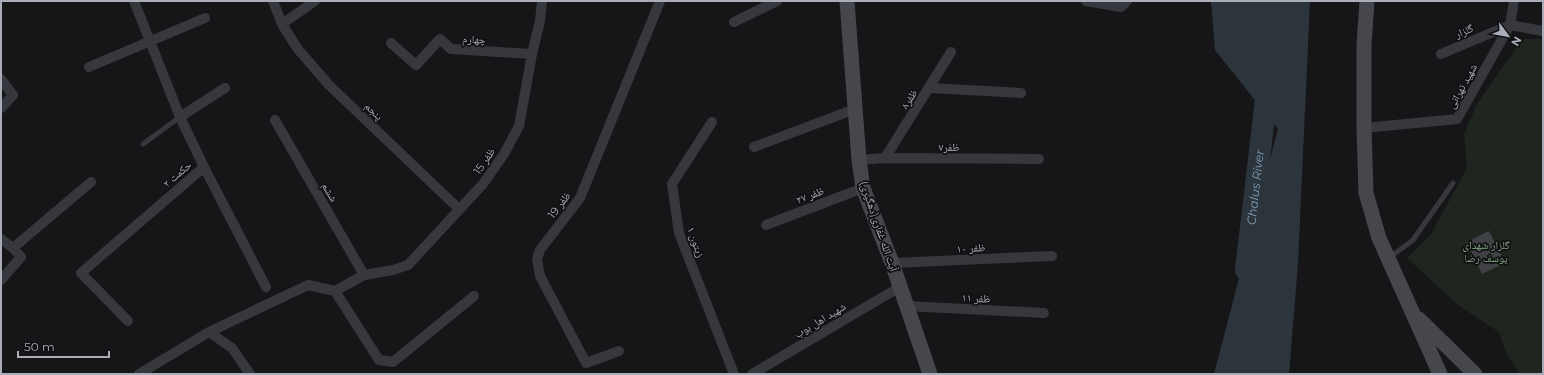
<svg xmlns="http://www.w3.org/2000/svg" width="1544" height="375" font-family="Montserrat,'Noto Naskh Arabic',sans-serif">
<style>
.green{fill:#1e261f}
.water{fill:#2c353c}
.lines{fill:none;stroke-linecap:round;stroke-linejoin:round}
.river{stroke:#2c353c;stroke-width:22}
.building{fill:#404145}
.lane{stroke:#37383d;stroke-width:5}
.street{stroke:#37383d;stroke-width:10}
.secondary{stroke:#45474d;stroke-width:15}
.labels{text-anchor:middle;stroke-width:3.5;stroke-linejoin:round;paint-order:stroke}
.street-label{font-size:11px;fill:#a8adb8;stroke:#111113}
.park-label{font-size:11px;fill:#7fa381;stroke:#111113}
.water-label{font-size:12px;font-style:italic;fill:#7f9bb3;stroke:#111113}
</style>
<rect width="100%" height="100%" fill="#161618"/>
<path class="green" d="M1522,39H1543V374H1520L1506,352L1499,332L1458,305L1407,258L1431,234L1467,168L1464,134L1477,104Z"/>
<path class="water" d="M1211,1H1310L1298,263L1289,374H1214L1278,129L1215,50Z"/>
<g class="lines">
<path class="river" id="s1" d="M1246,270L1268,82"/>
</g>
<path class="building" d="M1489,231L1505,263L1482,274L1467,242Z"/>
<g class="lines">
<path class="lane" d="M143,144L180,117
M1389,258L1413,240L1453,183"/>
<path class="street" d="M273,1L282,24L297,48L329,85L459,209
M1086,1L1121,7L1127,1
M734,22L777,1
M282,24L315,1
M391,43L416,65L440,39L451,49L532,54
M1441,54L1510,25L1543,31
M89,67L205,18
M1,79L13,95L1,108
M930,88L1021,93
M180,117L225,88
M275,120L364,275
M712,122L672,184L679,233L734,374
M1364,128L1457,119L1510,25L1514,1
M754,147L855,109
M885,158L951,52
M859,160L885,158L1039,159
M204,167L266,287
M766,225L863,188
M1,239L13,248L21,257L1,280
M13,248L91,182
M892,263L1052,256
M335,291L379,360L393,362L474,296
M907,306L1044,313
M128,321L81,273L204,167L180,117L134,1
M209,332L232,348L250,374
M619,351L586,363L540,276L537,259L540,250L580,198L660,1
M139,374L209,332L308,285L335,291L364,275L393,270L408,265L483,184L504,154L519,126L532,54L540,21L542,1
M752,374L900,287"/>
<path class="secondary" d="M847,1L859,160L863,188L892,263L930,374
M1367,1L1364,45V128L1366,193L1379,238L1440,374
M1419,319L1475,374"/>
</g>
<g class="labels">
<g class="street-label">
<text transform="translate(1464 31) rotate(-23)" y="4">گلزار</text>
<text transform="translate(474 39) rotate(3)" y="4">چهارم</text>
<text transform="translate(1462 86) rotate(-61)" y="4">شهید تهرانی</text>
<text transform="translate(909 99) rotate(-58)" y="4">ظفر۸</text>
<text transform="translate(374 111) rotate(44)" y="4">پنجم</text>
<text x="949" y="151">ظفر۷</text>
<text transform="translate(484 161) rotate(-56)" y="4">ظفر 15</text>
<text transform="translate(177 174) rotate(-41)" y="4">حکمت ۲</text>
<text transform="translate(330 192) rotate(60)" y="4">ششم</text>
<text transform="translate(810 195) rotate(-21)" y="4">ظفر ۲۷</text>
<text transform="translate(559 205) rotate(-53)" y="4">ظفر 19</text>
<text transform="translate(879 226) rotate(71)" y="4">آیت الله غفاری(دهگیری)</text>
<text transform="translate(696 242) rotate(71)" y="4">زیتون ۱</text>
<text transform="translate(971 248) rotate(-3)" y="4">ظفر ۱۰</text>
<text transform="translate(976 298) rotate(3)" y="4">ظفر ۱۱</text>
<text transform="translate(820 320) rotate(-31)" y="4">شهید اهل بوب</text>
</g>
<g class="park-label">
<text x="1486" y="249">گلزار شهدای<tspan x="1486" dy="13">یوسف رضا</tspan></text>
</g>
<g class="water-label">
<text dy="4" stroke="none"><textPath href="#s1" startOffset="83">Chalus River</textPath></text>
</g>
</g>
<rect width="1544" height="375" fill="none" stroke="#a8adb8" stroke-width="4"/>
<g transform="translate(1508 36) rotate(122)" stroke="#111113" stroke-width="3" paint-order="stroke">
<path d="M0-3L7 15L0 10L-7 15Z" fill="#a8adb8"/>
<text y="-6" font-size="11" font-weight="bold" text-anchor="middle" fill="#a8adb8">N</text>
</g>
<path d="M18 351v6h91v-6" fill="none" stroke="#a8adb8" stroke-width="2"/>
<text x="24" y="351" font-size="12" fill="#a8adb8" stroke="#111113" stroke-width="3" paint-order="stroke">50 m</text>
</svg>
